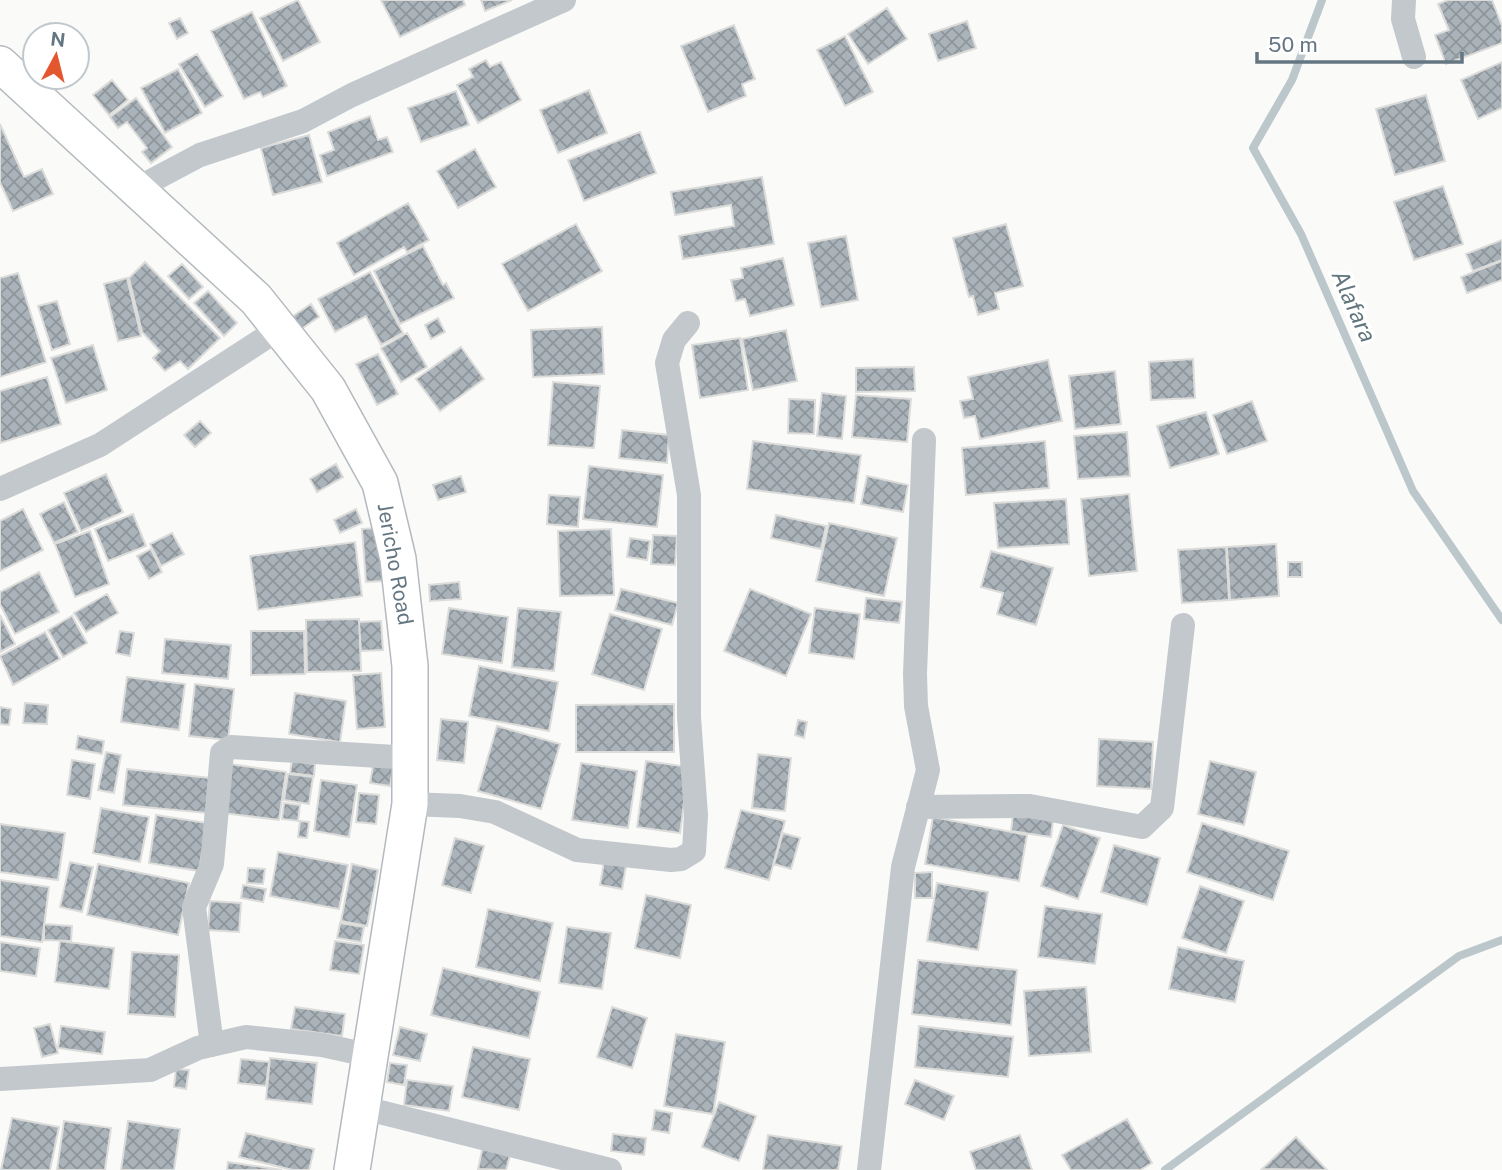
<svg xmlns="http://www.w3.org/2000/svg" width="1502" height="1170" font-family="'Public Sans',sans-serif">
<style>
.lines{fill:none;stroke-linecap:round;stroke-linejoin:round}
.stream{stroke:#bbc7cb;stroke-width:8}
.building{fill:url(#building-cross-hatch);stroke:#dcdcda;stroke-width:2}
.secondary-casing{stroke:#b3babf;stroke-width:38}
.street{stroke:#c3c8cc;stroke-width:24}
.secondary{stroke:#fff;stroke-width:35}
.labels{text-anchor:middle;stroke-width:7;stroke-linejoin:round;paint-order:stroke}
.street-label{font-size:21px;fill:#657683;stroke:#fff}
.water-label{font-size:23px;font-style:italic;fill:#60757c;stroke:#fff}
</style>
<defs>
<pattern id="building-cross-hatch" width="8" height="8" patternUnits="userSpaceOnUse" patternTransform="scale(1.75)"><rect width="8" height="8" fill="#aab3b9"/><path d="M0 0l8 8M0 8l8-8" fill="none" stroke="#8e969c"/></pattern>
</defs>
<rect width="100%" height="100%" fill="#fafaf8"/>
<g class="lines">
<path class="stream" d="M1322,0L1292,80L1253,148L1301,234L1413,491L1502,620
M1165,1170L1459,956L1502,940"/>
</g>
<path class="building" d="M298,0L320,42L283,61L260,18Z
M381,0H463L465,5L400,37Z
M481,0H512L485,11Z
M1448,0H1492L1502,26V43L1446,64L1435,35L1449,30L1438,4Z
M887,8L907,39L868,64L848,34Z
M252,12L287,86L263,97L260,92L244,99L211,31Z
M180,18L188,33L177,39L169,23Z
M967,21L976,48L938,61L929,34Z
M50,23L58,35H35V38L33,34Z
M734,25L755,79L742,84L746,96L708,112L681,46Z
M845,36L873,92L845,106L817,50Z
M197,54L223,96L205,107L179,64Z
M486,60L490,67L501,62L521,100L478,123L457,85L473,77L469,69Z
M1502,62V108L1478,119L1461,80Z
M178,69L202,113L165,133L141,88Z
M112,80L128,100L109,115L93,95Z
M589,90L607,133L558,153L540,110Z
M456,91L469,125L421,142L408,108Z
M1426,95L1445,161L1395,175L1376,109Z
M136,98L172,147L151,163L142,152L147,148L127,122L118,128L110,117Z
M370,116L378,140L387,137L393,152L327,176L320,155L334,150L328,132Z
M0,124L24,177L42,169L53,194L13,211L0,182Z
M640,132L656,173L584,201L568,160Z
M309,135L322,182L273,195L261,148Z
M475,149L496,187L458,208L437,171Z
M762,177L774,244L683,259L679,236L734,226L731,205L675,215L671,192Z
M1443,186L1463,244L1414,260L1394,202Z
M408,203L429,240L407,252L404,247L354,275L337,243Z
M576,224L602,271L528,311L502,264Z
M1006,224L1023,286L995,293L999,309L978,315L973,296L969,297L953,238Z
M846,236L858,300L821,307L808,243Z
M1502,240V260L1473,271L1466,254Z
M423,246L443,285L446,283L454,298L400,324L374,271Z
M783,258L794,305L750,316L745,299L736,301L731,280L743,278L741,268Z
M1502,261V280L1467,293L1461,277Z
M145,262L220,338L188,369L180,361L165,371L153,358L160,351L142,332L129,278Z
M182,264L203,287L189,299L168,276Z
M370,272L403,333L381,345L366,316L335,332L318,299Z
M18,273L46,362L0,377V278Z
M127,278L141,336L118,341L104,284Z
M208,291L237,323L224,336L194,303Z
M57,301L70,344L52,350L38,306Z
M311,304L319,317L301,329L293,316Z
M438,318L445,332L431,339L425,325Z
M602,327L604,374L533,377L531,330Z
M786,330L797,381L753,390L742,339Z
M407,333L427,367L401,382L381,348Z
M740,338L748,390L700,398L692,345Z
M93,345L107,390L66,403L51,358Z
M461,347L484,379L440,411L416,379Z
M378,354L398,394L377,405L356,364Z
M1193,359L1195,398L1151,400L1149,362Z
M1048,360L1062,421L980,439L975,416L964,418L960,401L973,399L968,377Z
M914,367L915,391L856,392V368Z
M1115,371L1121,424L1075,429L1069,376Z
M47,377L61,424L0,443V391Z
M553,382L600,386L594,448L548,445Z
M822,393L846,396L842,439L817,436Z
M856,395L911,399L907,442L852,437Z
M789,399L815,400L814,434L788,433Z
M1252,401L1267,441L1227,454L1213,415Z
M1206,412L1219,454L1170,468L1157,426Z
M200,421L211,433L195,447L184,435Z
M622,430L669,435L667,463L619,458Z
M1127,432L1130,476L1078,479L1074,436Z
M753,441L861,455L854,503L747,489Z
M1045,441L1049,488L966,495L962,448Z
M336,464L343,477L317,492L310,479Z
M589,466L663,475L657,527L583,519Z
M106,474L123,512L81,531L64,493Z
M461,476L466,492L438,500L433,485Z
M867,476L908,485L903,512L861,504Z
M1129,494L1137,571L1089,576L1081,499Z
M549,495L580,497L578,527L547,524Z
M1066,499L1069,544L998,548L994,503Z
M64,502L78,532L54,543L40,514Z
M23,509L43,550L0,571V521Z
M356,509L362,523L340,533L334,520Z
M133,514L146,546L108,561L95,529Z
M776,515L826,526L821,549L771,538Z
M829,523L897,538L884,596L816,581Z
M378,528L383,581L366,582L362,529Z
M611,529L614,595L560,596L558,531Z
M90,531L109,584L75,597L55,544Z
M172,533L184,554L161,566L150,544Z
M653,535L677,536L675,565L651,564Z
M630,538L650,541L647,560L627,557Z
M355,542L362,596L258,610L250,556Z
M1276,544L1279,596L1230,600L1227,547Z
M1226,547L1229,600L1182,603L1178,550Z
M151,549L162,572L149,579L137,556Z
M991,551L1053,568L1036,625L997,614L1003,593L981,587Z
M1288,562H1302V577H1288Z
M39,572L59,612L15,634L0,604V592Z
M459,582L461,599L430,601L429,585Z
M621,589L678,603L672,625L615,610Z
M750,589L811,614L786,676L724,651Z
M107,594L118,613L86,632L74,613Z
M866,598L902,602L899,623L864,619Z
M449,608L508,617L502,663L442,654Z
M518,608L561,612L554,671L512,667Z
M815,608L860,614L854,659L809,653Z
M610,614L662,629L644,690L592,674Z
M0,615L15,644L0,652Z
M72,616L87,643L63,657L48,630Z
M359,619L361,671L307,672L306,620Z
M381,621L383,650L361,651L359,622Z
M120,631L134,633L130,656L116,653Z
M251,631H304L305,674L251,675Z
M45,632L60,659L13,685L0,656Z
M165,639L231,645L228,679L162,673Z
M479,666L558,682L549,731L469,716Z
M381,673L385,727L357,729L353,675Z
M127,677L185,684L179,730L121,722Z
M195,684L234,689L228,740L189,736Z
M295,693L346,701L340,742L289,734Z
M25,703L48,705L47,724L23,723Z
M674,704V752H576V705Z
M0,707L11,709L9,725L0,724Z
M441,719L468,722L464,763L437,760Z
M798,720L807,722L804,738L795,735Z
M497,726L560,744L541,809L478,791Z
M78,736L104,741L102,754L76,749Z
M1099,739L1153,742L1151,789L1097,786Z
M106,752L121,755L114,793L98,790Z
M758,754L791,758L785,811L752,808Z
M72,760L95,764L90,799L67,795Z
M374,760L394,764L390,786L370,783Z
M292,761L315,764L314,776L290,773Z
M646,761L689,767L680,833L637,827Z
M1210,761L1256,772L1244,825L1198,814Z
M581,763L637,771L628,828L572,820Z
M230,764L286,772L279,820L223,813Z
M127,769L210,778L207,813L123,805Z
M288,774L313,777L309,804L284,800Z
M321,780L357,785L349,837L314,831Z
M359,793L379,795L376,824L356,822Z
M284,803L300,805L298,821L282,819Z
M101,808L149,817L140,862L93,853Z
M741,810L785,821L769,880L725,868Z
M156,815L207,823L199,871L149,863Z
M1013,815L1053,820L1051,837L1011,831Z
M933,817L1027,835L1019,881L925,864Z
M300,821L309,822L307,838L298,837Z
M1202,823L1289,851L1273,900L1187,872Z
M0,824L65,833L58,880L0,872Z
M1063,825L1100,838L1078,899L1041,886Z
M783,833L800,838L791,869L774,864Z
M455,838L484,846L471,893L442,885Z
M1114,845L1160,858L1147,905L1101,892Z
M278,852L348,865L339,909L270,896Z
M70,862L93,867L82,912L60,907Z
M604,862L626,866L622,889L600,885Z
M98,864L189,883L178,935L87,915Z
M352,864L378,870L367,926L341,921Z
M248,868L265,869L263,884L247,883Z
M932,872V898H915V873Z
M0,880L49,887L42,942L0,936Z
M937,883L988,892L978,950L927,941Z
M243,885L266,889L263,902L241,898Z
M1200,886L1244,901L1226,953L1182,938Z
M646,895L691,905L680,958L635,948Z
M210,901L241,903L239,932L208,930Z
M1045,906L1102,914L1095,964L1038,957Z
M488,909L553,923L540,981L476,967Z
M340,923L364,927L361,942L337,938Z
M44,924L72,926L71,941L44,940Z
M567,927L611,933L602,989L559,983Z
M60,941L114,948L109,989L55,982Z
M335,941L364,945L359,974L330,970Z
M0,942L40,948L36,976L0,971Z
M1178,947L1244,961L1235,1002L1169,989Z
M132,952L179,955L175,1017L128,1014Z
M918,960L1017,970L1011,1025L912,1014Z
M443,968L540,992L529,1038L431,1015Z
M1086,987L1091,1052L1029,1056L1024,991Z
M295,1007L345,1014L342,1036L291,1029Z
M612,1007L647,1018L632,1068L597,1057Z
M50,1024L58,1053L42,1057L34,1028Z
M61,1026L105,1032L102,1054L58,1048Z
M919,1026L1013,1037L1008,1077L915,1067Z
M400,1027L427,1034L420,1061L393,1055Z
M676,1034L725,1042L713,1114L664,1106Z
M473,1047L530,1059L519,1110L462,1097Z
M270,1058L317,1063L312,1104L266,1099Z
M241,1059L269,1062L266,1086L238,1083Z
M390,1063L407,1065L404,1085L387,1082Z
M176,1069L189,1070L186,1089L174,1087Z
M407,1080L453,1086L449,1111L404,1105Z
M915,1080L954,1096L944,1120L905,1104Z
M719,1102L756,1116L739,1161L702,1147Z
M655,1110L672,1113L669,1133L652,1130Z
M12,1118L59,1127L50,1170H1Z
M1127,1119L1152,1163L1140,1170H1071L1062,1155Z
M64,1121L111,1128L105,1170H57Z
M128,1121L180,1129L174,1170H121Z
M246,1133L314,1149L309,1170H293L239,1157Z
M613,1134L646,1138L644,1155L611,1151Z
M768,1135L842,1146L838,1170H763Z
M1020,1135L1032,1170H976L970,1152Z
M1296,1137L1327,1170L1262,1169Z
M484,1141L512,1148L506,1170L478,1169Z
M228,1162L282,1170H227Z"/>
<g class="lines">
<g class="secondary-casing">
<path id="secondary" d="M0,64L256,299L328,389L380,483L398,559L410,666V804L352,1170"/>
</g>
<path class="street" d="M1404,0L1403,19L1414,57
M134,190L200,155L303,121L352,95L564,0
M0,489L100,445L282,327
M410,804L460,806L495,812L577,850L671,860L681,859L694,851L696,815L689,717V495L667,363L674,340L688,323
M918,807L1030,806L1142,827L1162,808L1183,625
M212,1045L194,907L212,864L222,753L231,747L412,758
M0,1079L150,1070L198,1048L246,1037L322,1045L368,1055
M360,1107L610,1170
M869,1170L903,867L928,770L916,706L915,674L924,440"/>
<use href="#secondary" class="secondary"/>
</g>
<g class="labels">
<g class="street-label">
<text transform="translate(395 564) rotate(80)" y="7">Jericho Road</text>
</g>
<g class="water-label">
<text transform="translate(1354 306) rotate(66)" y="8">Alafara</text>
</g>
</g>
<g transform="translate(56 56) rotate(7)"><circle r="33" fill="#ffffff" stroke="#c1c8cd" stroke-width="2"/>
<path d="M0-5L12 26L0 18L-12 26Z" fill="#e4572e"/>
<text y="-10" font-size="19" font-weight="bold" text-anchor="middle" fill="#657683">N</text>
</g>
<path d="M1257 52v10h205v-10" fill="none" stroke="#657683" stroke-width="3.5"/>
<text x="1268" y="52" font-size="21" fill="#657683" stroke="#ffffff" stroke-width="5" paint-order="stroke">50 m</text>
</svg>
